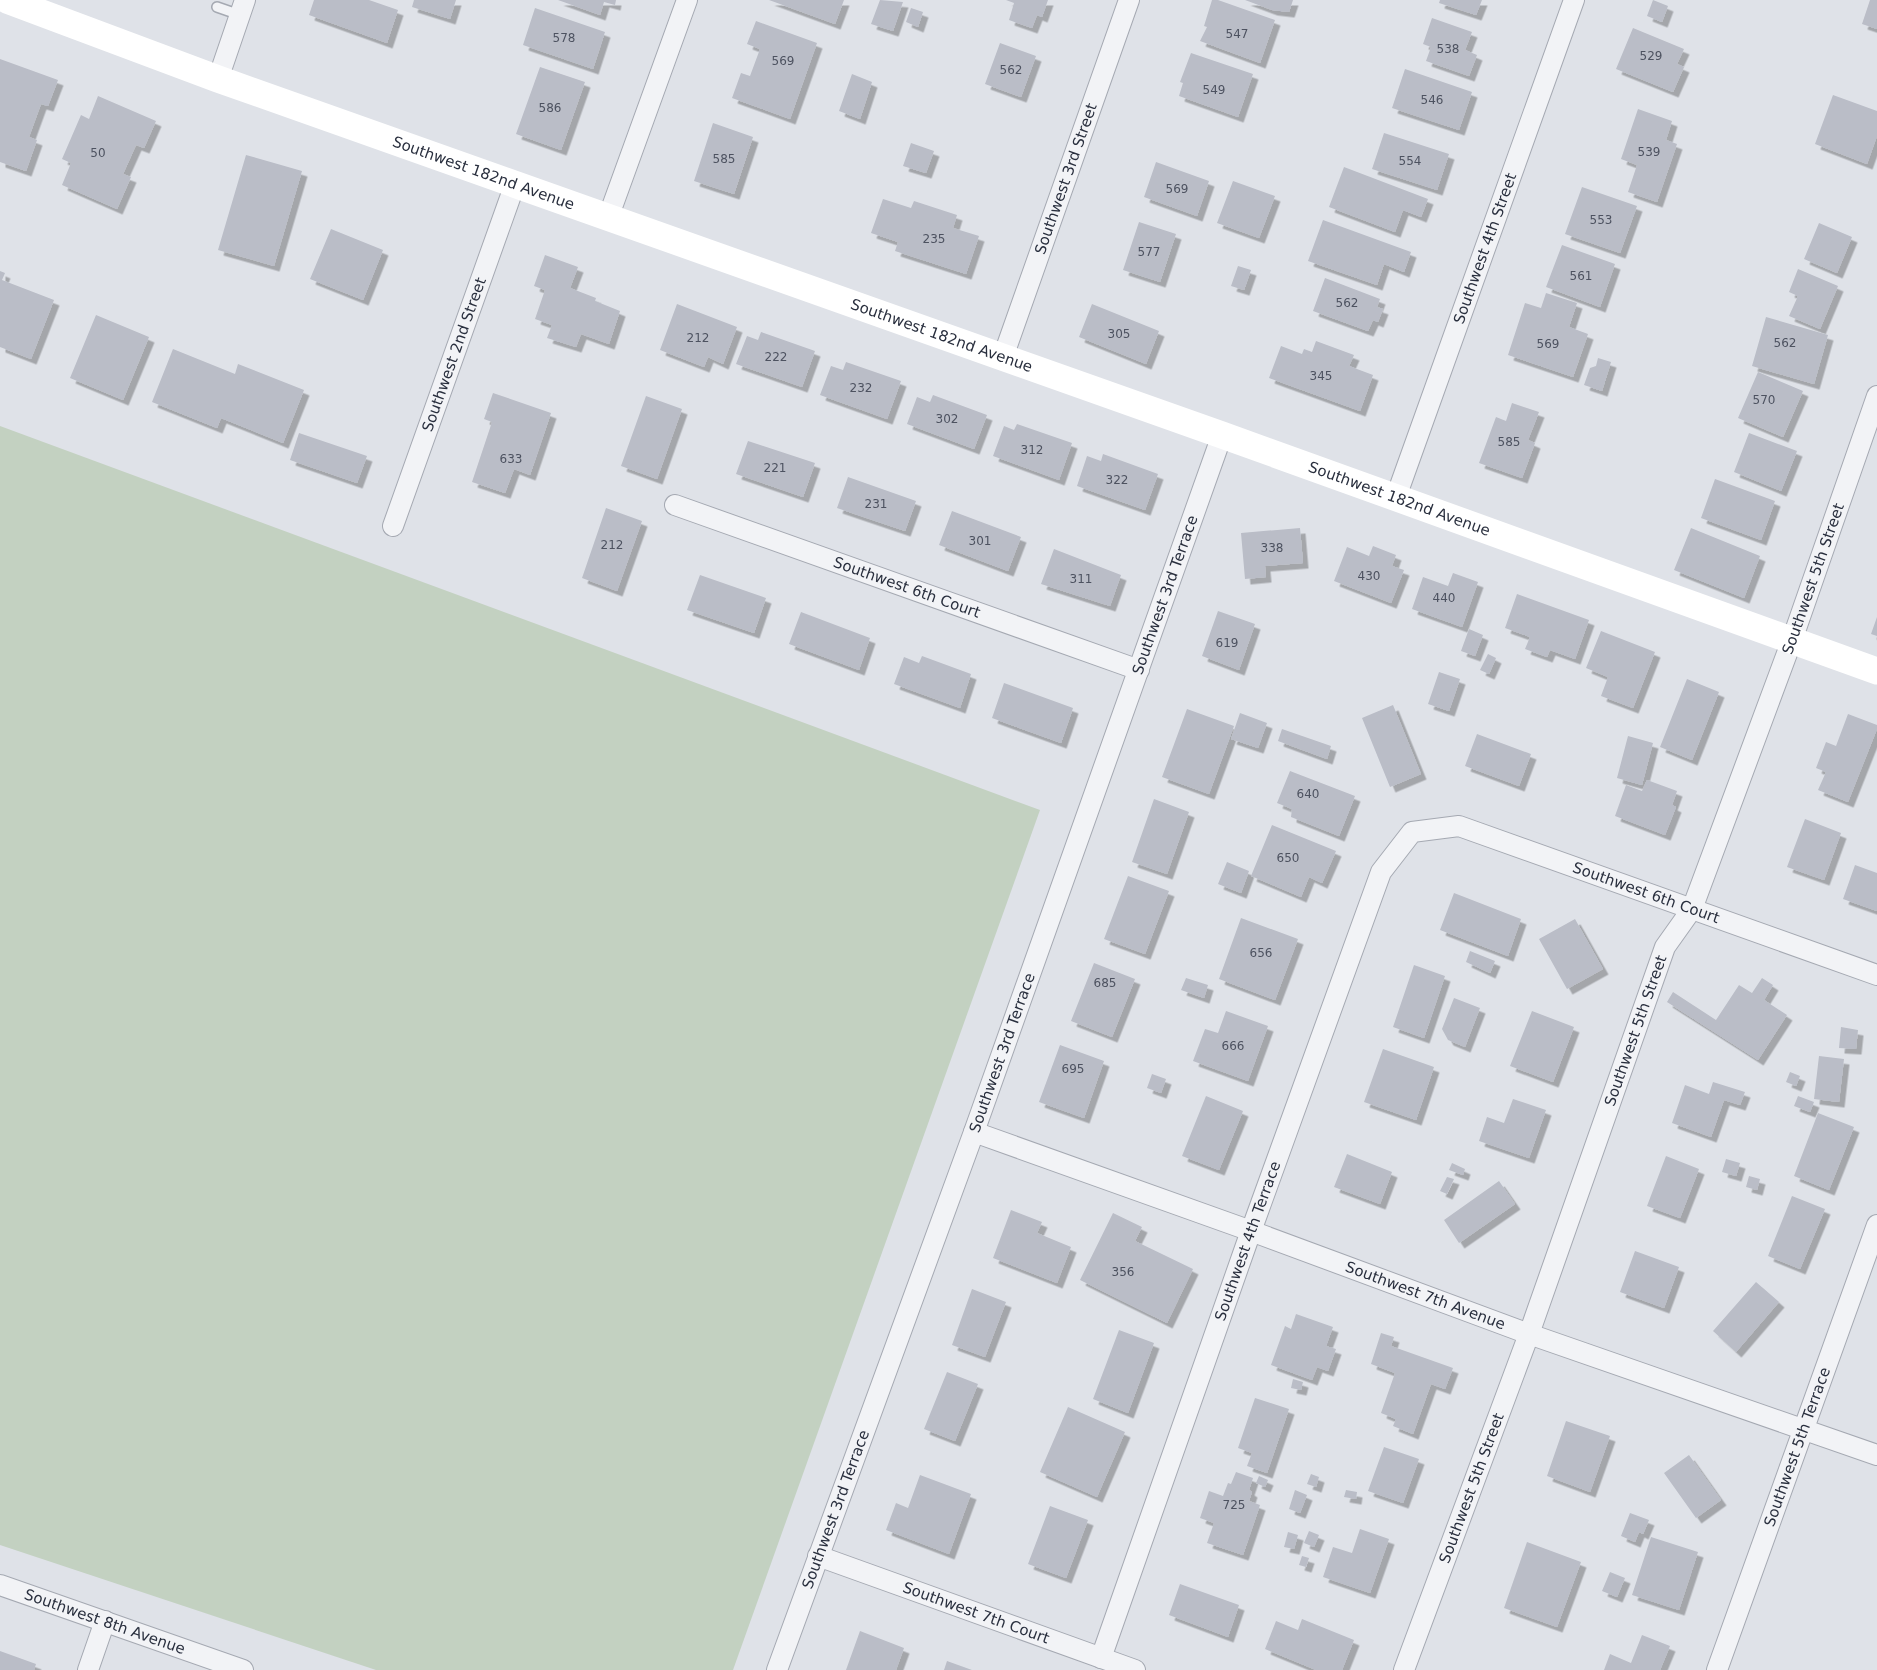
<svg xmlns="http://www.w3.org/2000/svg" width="1877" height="1670" font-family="'DejaVu Sans',sans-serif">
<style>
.green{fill:#c3d1c1}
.building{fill:#babdc7;filter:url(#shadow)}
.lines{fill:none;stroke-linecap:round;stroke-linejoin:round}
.lane-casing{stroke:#a5a9b2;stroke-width:12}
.street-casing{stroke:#a5a9b2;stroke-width:22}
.lane{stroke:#f2f3f6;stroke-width:9}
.street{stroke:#f2f3f6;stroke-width:20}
.secondary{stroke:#fff;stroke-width:27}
.labels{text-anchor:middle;stroke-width:4.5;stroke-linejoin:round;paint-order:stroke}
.number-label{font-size:12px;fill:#4d5260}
.street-label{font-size:15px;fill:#292f3e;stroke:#eef1f5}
</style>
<defs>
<filter id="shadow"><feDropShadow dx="5.5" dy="5.5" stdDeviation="0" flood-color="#0004"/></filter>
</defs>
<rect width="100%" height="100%" fill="#dfe2e8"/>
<path class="green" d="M0,426L1040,810L733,1670H376L0,1545Z"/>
<path class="building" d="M314,0H369L398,10L387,43L309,15Z
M414,0H456L450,19L412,7Z
M558,0H616L615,5L604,2L600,15Z
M769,0H844L835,24Z
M880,0L903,2L893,31L871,24Z
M1006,0H1048L1042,17L1037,15L1032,28L1009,20L1014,3Z
M1212,0H1218L1275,20L1260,63L1200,41L1207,27L1204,26Z
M1245,0H1293L1289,12L1272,10Z
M1440,0H1482L1476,15L1439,3Z
M1653,0L1668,6L1662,22L1647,16Z
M1870,0H1877V29L1862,24Z
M535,8L605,32L593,69L523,45Z
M911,8L923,12L918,27L906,22Z
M1432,18L1472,32L1465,50L1477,55L1469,76L1426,61L1431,47L1423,44Z
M756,21L817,43L790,119L732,98L741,73L750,76L760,49L747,44Z
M1633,28L1684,49L1677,64L1684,67L1673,92L1616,69Z
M1000,43L1036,56L1021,97L985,84Z
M1191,53L1253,74L1238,117L1179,96L1183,83L1180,82Z
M0,59L58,80L48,106L41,104L29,137L37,140L26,171L0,162Z
M540,67L585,82L561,150L516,134Z
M1405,69L1472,92L1459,130L1392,108Z
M852,74L872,82L860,119L839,111Z
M1833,95L1877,111V136L1867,164L1815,144Z
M98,96L156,121L144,148L136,145L123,174L131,177L117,209L62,185L71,163L62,159L81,115L89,119Z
M1638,109L1672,121L1666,140L1677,144L1657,202L1628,192L1637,165L1621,159Z
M713,123L753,137L734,194L694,181Z
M1384,133L1449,154L1437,190L1372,169Z
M911,143L934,151L926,173L903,166Z
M246,155L302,171L274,266L218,250Z
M1156,162L1209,181L1197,216L1144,197Z
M1344,167L1428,199L1421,217L1403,210L1395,232L1329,207Z
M1233,181L1275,196L1259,238L1217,223Z
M1582,187L1637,206L1620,253L1565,234Z
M883,199L911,208L914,201L957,215L953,228L979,236L966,274L895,251L898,242L871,233Z
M1323,220L1411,252L1404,272L1384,264L1377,285L1308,261Z
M1139,222L1176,234L1160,282L1123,270Z
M1819,223L1852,237L1837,273L1804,259Z
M331,229L383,250L363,300L310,279Z
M1562,245L1615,264L1600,307L1546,287Z
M545,255L578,267L570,288L596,298L595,301L620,311L609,344L581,334L576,347L547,338L552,325L535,319L545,290L534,286Z
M1238,266L1251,270L1244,290L1231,286Z
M1798,269L1838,286L1820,329L1789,316L1798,296L1789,292Z
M0,271L5,273L2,280L54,300L31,359L0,347Z
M1325,278L1380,299L1377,307L1383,309L1378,322L1373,320L1368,331L1313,311Z
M1546,293L1577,303L1569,327L1588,334L1573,377L1508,355L1525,303L1541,308Z
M677,304L737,327L723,364L708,357L704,367L660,350Z
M1092,304L1159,331L1146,364L1079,337Z
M96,315L149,337L123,400L70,378Z
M1766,317L1828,335L1814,384L1752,366Z
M761,332L815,351L802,387L736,364L747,336L758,340Z
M1316,341L1354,355L1349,366L1373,375L1360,411L1269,378L1281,346L1302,354L1304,349L1312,352Z
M173,349L235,374L238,364L304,390L283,443L221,418L217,428L152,402Z
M1598,358L1611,362L1602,391L1584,385L1590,368L1596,366Z
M846,362L901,381L887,419L820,395L831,366L843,370Z
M1758,372L1803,391L1783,437L1738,418Z
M493,393L551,413L530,475L514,469L505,493L472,482L492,422L484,419Z
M933,395L987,415L974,449L907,424L917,397L930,402Z
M646,396L682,409L657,479L621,466Z
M1512,403L1539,412L1528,440L1535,443L1522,478L1479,463L1496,417L1506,421Z
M1017,424L1072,443L1059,480L993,456L1004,426L1014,430Z
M299,433L367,456L357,483L290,460Z
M1749,433L1797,451L1781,491L1734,472Z
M748,441L815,463L803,497L736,474Z
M1103,454L1158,474L1145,510L1077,486L1087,456L1101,461Z
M848,477L916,501L905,531L837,508Z
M1715,479L1775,501L1761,540L1701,518Z
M606,508L642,521L617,591L582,578Z
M952,511L1021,537L1008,571L939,545Z
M1300,528L1303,563L1265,566L1266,577L1245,579L1241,533Z
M1691,528L1760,556L1744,598L1674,570Z
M1373,546L1396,555L1392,566L1404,570L1391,603L1334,581L1347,547L1369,556Z
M1054,549L1121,575L1110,606L1041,584Z
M1453,573L1478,582L1462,627L1412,609L1423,577L1448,586Z
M700,575L766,598L754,633L687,610Z
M1517,594L1589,620L1575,659L1550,650L1547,657L1525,649L1530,637L1505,628Z
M1218,611L1255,624L1239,670L1202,656Z
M801,612L870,638L859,670L789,644Z
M1877,617V636L1871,634Z
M1469,629L1483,635L1475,656L1461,651Z
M1601,631L1655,652L1633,708L1601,696L1608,677L1586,668Z
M1488,654L1496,658L1489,674L1480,670Z
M922,656L971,674L960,708L894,684L904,657L919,663Z
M1439,672L1460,679L1449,711L1428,704Z
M1687,679L1719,692L1692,760L1660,747Z
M1004,683L1073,708L1061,743L992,718Z
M1393,705L1421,774L1390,787L1362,718Z
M1187,709L1234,726L1209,794L1162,777Z
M1240,713L1267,723L1258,748L1231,739Z
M1848,714L1877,725V729L1848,802L1818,790L1826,772L1816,768L1826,742L1836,746Z
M1282,729L1331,746L1327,759L1278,741Z
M1477,734L1531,754L1519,786L1465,766Z
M1628,736L1653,743L1642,785L1617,778Z
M1290,771L1355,796L1339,836L1291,817L1292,809L1277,803Z
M1647,780L1677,791L1672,805L1676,807L1665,835L1615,816L1626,785L1642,791Z
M1154,799L1189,812L1167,874L1132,862Z
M1805,819L1841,833L1824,880L1787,867Z
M1272,825L1336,851L1322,883L1309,877L1301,897L1251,876Z
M1227,862L1249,871L1241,893L1218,884Z
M1855,865L1877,873V911L1843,899Z
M1128,876L1169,891L1145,954L1104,939Z
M1454,893L1521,919L1508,956L1440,930Z
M1241,918L1298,939L1275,1000L1219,979Z
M1575,919L1603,969L1567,989L1539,939Z
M1470,951L1495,961L1490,973L1466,962Z
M1094,963L1135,979L1112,1037L1071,1021Z
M1414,965L1445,976L1424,1038L1393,1027Z
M1186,978L1208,985L1204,998L1181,990Z
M1762,978L1773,985L1764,1000L1787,1015L1758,1060L1667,1002L1673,992L1716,1020L1739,985L1752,993Z
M1454,998L1480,1008L1465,1047L1448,1040L1442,1029Z
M1226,1011L1268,1026L1248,1081L1193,1061L1205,1029L1218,1033Z
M1532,1011L1574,1027L1553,1082L1510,1066Z
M1841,1027L1858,1030L1856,1049L1839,1048Z
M1060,1045L1104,1061L1084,1118L1039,1102Z
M1383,1049L1434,1067L1416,1120L1364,1102Z
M1819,1056L1844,1059L1839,1102L1814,1099Z
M1790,1072L1800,1076L1796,1086L1786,1082Z
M1152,1074L1166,1079L1161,1093L1147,1088Z
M1713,1082L1745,1092L1740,1105L1724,1100L1711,1137L1672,1123L1685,1085L1709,1094Z
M1206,1096L1243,1111L1219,1170L1182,1156Z
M1798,1096L1814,1102L1810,1112L1794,1106Z
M1513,1099L1546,1110L1529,1158L1479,1141L1487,1117L1504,1123Z
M1818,1113L1854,1127L1829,1190L1794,1176Z
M1347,1154L1392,1172L1380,1204L1334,1187Z
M1666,1156L1699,1169L1680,1218L1647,1206Z
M1726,1159L1740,1163L1736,1176L1722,1172Z
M1452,1163L1465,1169L1463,1175L1449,1170Z
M1749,1176L1760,1179L1757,1190L1746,1187Z
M1447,1177L1454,1179L1447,1194L1440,1191Z
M1499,1181L1515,1204L1459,1243L1444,1220Z
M1792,1196L1825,1209L1800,1269L1768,1256Z
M1011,1210L1042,1222L1037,1233L1071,1247L1057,1283L993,1258Z
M1113,1213L1142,1227L1135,1241L1193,1269L1167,1323L1080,1280Z
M1635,1251L1679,1267L1664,1308L1620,1292Z
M1756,1282L1779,1302L1736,1352L1713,1331Z
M972,1289L1006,1302L985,1357L952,1345Z
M1296,1314L1333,1327L1326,1346L1336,1349L1328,1371L1317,1367L1312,1380L1271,1365L1285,1326L1291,1329Z
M1119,1330L1154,1343L1128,1413L1093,1399Z
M1381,1333L1394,1337L1391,1346L1453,1368L1445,1389L1431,1384L1413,1434L1393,1426L1396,1419L1381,1413L1395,1373L1371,1364Z
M947,1372L978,1384L955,1441L924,1429Z
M1293,1379L1303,1382L1301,1390L1291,1388Z
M1255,1398L1289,1409L1267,1473L1247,1466L1252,1453L1238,1448Z
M1068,1407L1125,1432L1097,1497L1040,1472Z
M1566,1421L1610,1436L1590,1492L1547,1476Z
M1384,1447L1419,1459L1403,1503L1368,1491Z
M1689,1455L1721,1500L1696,1518L1664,1473Z
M1236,1472L1253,1478L1249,1490L1252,1492L1249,1501L1260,1505L1243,1555L1207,1543L1214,1523L1200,1518L1209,1491L1223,1496L1228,1483L1231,1484Z
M1311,1474L1319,1477L1316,1487L1307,1484Z
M920,1475L971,1494L949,1554L886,1530L896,1503L908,1508Z
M1259,1476L1268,1480L1265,1487L1256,1483Z
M1295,1490L1307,1495L1300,1513L1289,1509Z
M1346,1490L1357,1492L1356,1499L1344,1497Z
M1050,1506L1088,1520L1066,1578L1028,1564Z
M1630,1513L1649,1520L1643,1534L1639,1532L1635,1542L1621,1536Z
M1360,1529L1389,1539L1370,1593L1323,1577L1333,1547L1352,1553Z
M1309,1531L1319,1535L1314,1547L1304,1543Z
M1288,1532L1298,1535L1294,1549L1284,1547Z
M1651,1537L1698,1552L1679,1610L1632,1595Z
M1527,1542L1581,1562L1557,1627L1504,1608Z
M1302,1556L1309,1558L1306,1567L1299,1565Z
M1610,1572L1625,1578L1617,1597L1602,1591Z
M1180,1584L1239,1605L1228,1637L1169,1615Z
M1302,1619L1354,1640L1342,1670H1316L1265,1649L1276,1621L1298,1630Z
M860,1631L904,1648L896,1670H846Z
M1642,1635L1670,1646L1660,1670H1604L1610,1654L1631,1663Z
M0,1651L36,1664L34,1670H0Z
M947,1661L972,1670H944Z"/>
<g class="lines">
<g class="lane-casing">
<path id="lane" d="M217,7L240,15"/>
</g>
<g class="street-casing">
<g id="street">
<path d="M218,79L245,0"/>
<path d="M608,218L687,0"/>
<path id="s1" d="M1003,357L1129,0"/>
<path id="s2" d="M1396,497L1574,0"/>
<path id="s3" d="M675,505L1139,670"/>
<path id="s4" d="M393,526L515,184"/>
<path id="s5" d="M974,1132L1251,1231L1529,1334L1877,1455"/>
<path id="s6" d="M818,1556L1135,1670"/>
<path id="s7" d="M0,1585L243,1670"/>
<path id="s8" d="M1101,1658L1251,1231L1381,872L1412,832L1459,826L1877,975"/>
<path d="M88,1670L105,1621"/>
<path id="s9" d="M777,1670L974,1132L1222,435"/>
<path id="s10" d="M1404,1670L1529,1334L1665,947L1692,909L1792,640L1877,396"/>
<path id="s11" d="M1717,1670L1877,1225"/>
</g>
</g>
<use href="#lane" class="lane"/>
<use href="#street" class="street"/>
<path class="secondary" id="s12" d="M7,0L218,79L1222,435L1877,671"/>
</g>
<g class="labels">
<g class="number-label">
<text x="1237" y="38">547</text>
<text x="564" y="42">578</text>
<text x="1448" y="53">538</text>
<text x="1651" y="60">529</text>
<text x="783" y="65">569</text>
<text x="1011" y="74">562</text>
<text x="1214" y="94">549</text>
<text x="1432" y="104">546</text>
<text x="550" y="112">586</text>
<text x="1649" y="156">539</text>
<text x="98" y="157">50</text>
<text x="724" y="163">585</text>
<text x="1410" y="165">554</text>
<text x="1177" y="193">569</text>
<text x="1601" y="224">553</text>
<text x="934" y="243">235</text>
<text x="1149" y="256">577</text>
<text x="1581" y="280">561</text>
<text x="1347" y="307">562</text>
<text x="1119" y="338">305</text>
<text x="698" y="342">212</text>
<text x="1785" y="347">562</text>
<text x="1548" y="348">569</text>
<text x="776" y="361">222</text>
<text x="1321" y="380">345</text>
<text x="861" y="392">232</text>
<text x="1764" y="404">570</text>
<text x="947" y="423">302</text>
<text x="1509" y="446">585</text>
<text x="1032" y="454">312</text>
<text x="511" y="463">633</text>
<text x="775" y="472">221</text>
<text x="1117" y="484">322</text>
<text x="876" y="508">231</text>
<text x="980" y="545">301</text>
<text x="612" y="549">212</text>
<text x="1272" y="552">338</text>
<text x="1369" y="580">430</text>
<text x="1081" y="583">311</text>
<text x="1444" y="602">440</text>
<text x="1227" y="647">619</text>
<text x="1308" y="798">640</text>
<text x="1288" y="862">650</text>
<text x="1261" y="957">656</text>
<text x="1105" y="987">685</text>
<text x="1233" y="1050">666</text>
<text x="1073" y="1073">695</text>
<text x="1123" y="1276">356</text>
<text x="1234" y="1509">725</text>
</g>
<g class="street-label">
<text dy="5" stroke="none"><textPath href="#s12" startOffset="507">Southwest 182nd Avenue</textPath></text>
<text dy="5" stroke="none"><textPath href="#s1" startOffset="189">Southwest 3rd Street</textPath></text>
<text dy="5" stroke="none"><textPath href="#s2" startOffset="264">Southwest 4th Street</textPath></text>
<text dy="5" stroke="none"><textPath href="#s12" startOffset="993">Southwest 182nd Avenue</textPath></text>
<text dy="5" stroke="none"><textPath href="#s4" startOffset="182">Southwest 2nd Street</textPath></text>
<text dy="5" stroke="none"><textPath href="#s12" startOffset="1479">Southwest 182nd Avenue</textPath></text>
<text dy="5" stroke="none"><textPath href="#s10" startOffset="1167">Southwest 5th Street</textPath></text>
<text dy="5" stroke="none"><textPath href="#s3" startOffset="246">Southwest 6th Court</textPath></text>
<text dy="5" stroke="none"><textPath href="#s9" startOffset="1143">Southwest 3rd Terrace</textPath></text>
<text dy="5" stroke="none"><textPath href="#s8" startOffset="1131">Southwest 6th Court</textPath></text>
<text dy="5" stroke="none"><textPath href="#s10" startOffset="680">Southwest 5th Street</textPath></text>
<text dy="5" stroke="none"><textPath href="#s9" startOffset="657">Southwest 3rd Terrace</textPath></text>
<text dy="5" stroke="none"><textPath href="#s8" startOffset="442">Southwest 4th Terrace</textPath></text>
<text dy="5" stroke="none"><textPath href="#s5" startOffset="480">Southwest 7th Avenue</textPath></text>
<text dy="5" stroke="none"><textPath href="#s11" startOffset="237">Southwest 5th Terrace</textPath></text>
<text dy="5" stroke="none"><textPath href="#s10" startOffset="194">Southwest 5th Street</textPath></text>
<text dy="5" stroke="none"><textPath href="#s9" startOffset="171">Southwest 3rd Terrace</textPath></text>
<text dy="5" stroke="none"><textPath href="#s6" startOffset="168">Southwest 7th Court</textPath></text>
<text dy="5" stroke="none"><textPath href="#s7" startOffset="111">Southwest 8th Avenue</textPath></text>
</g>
</g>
</svg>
